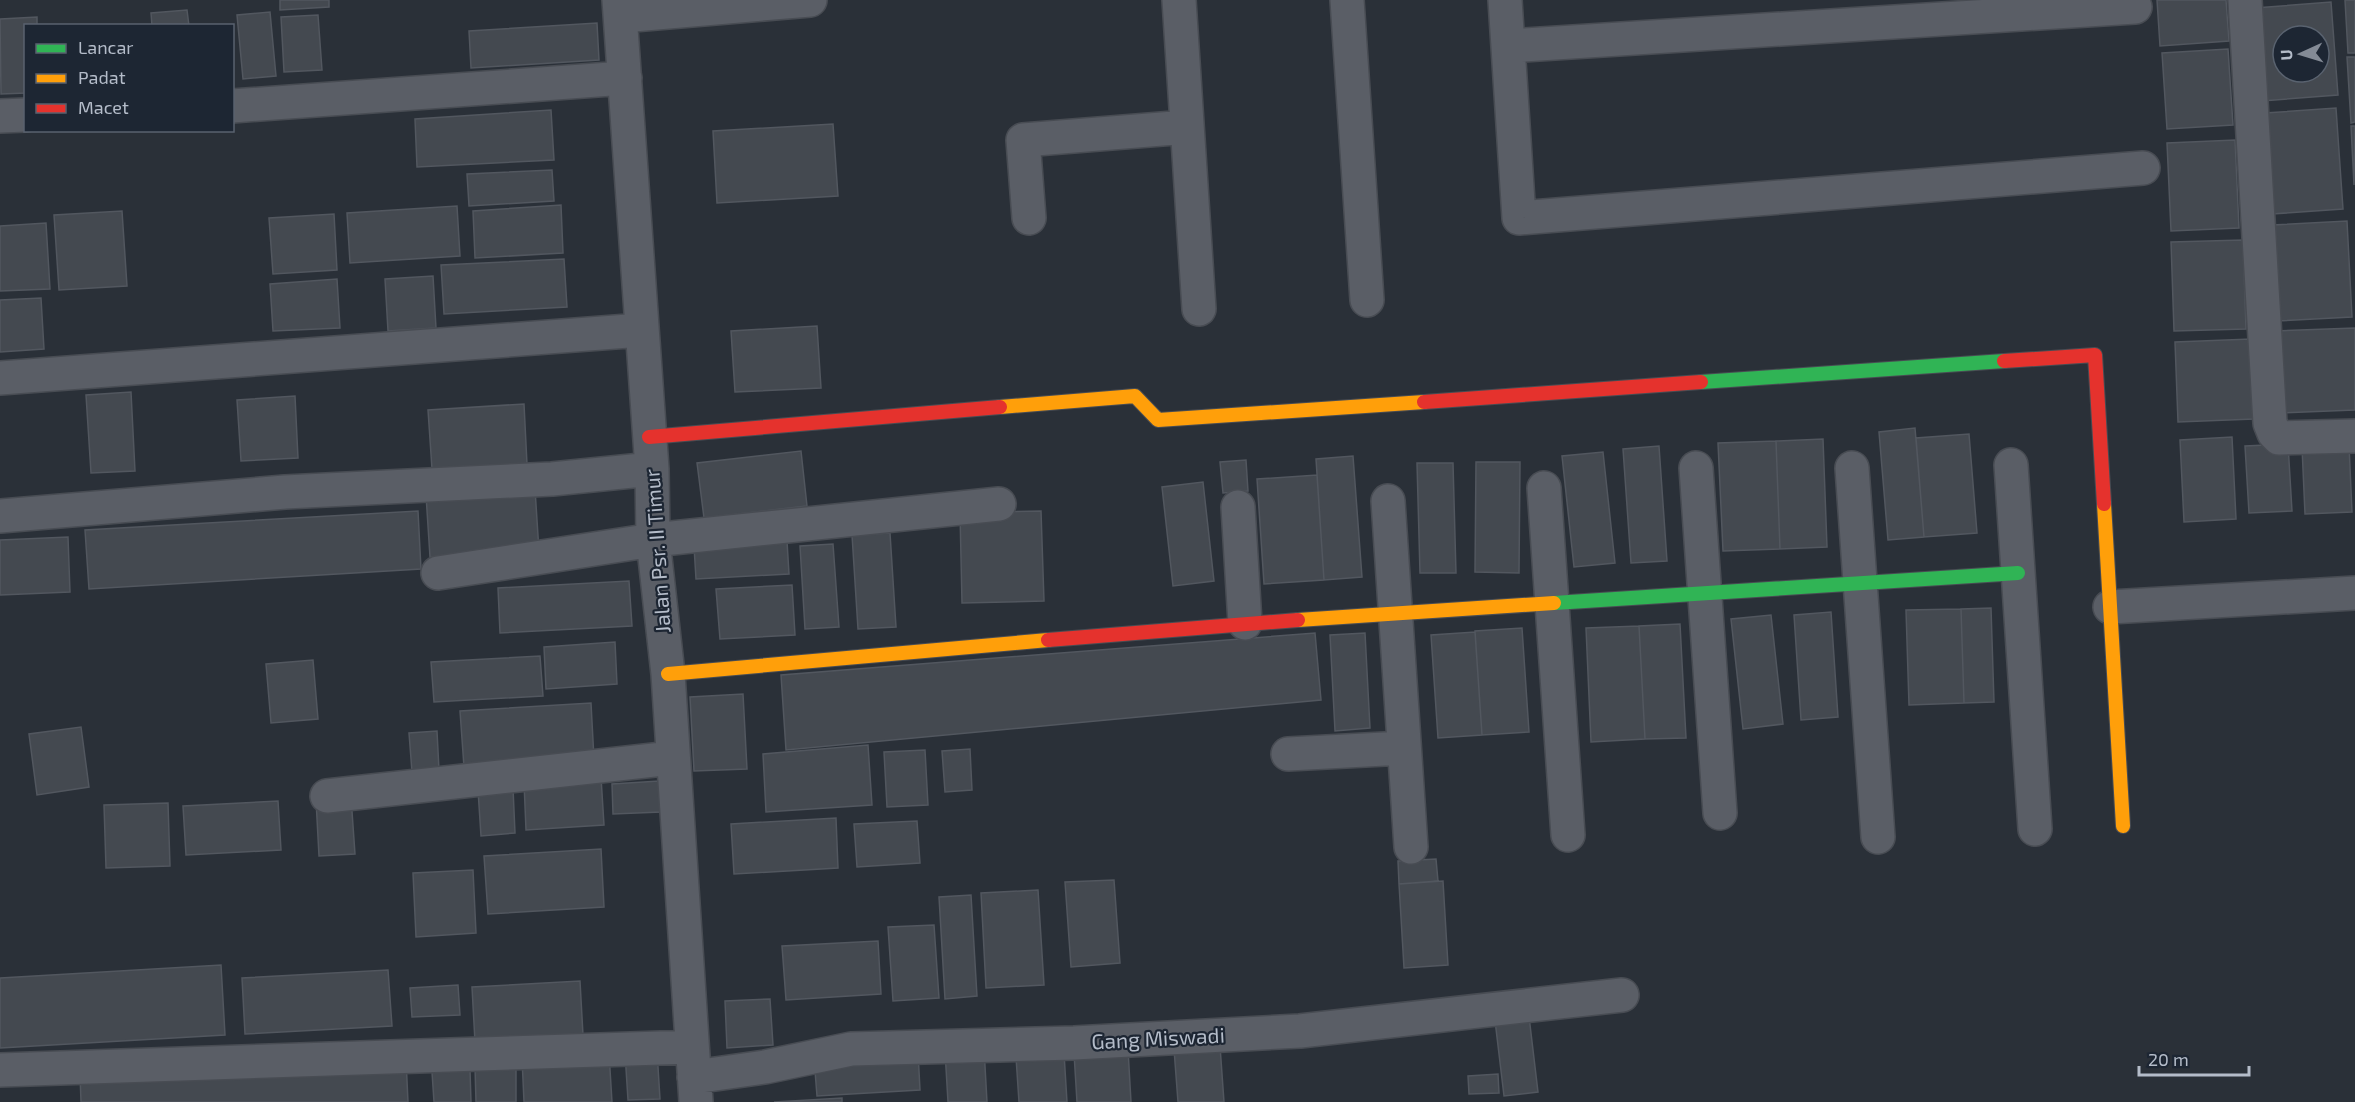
<svg xmlns="http://www.w3.org/2000/svg" width="2355" height="1102" font-family="'Exo 2',sans-serif">
<style>
.building{fill:#444950;stroke:#52575f;stroke-width:1.5;fill-rule:evenodd}
.lines{fill:none;stroke-linecap:round;stroke-linejoin:round}
.street-casing{stroke:#484c53;stroke-width:36}
.fast-casing{stroke:#484c53;stroke-width:16}
.slow-casing{stroke:#484c53;stroke-width:16}
.jam-casing{stroke:#484c53;stroke-width:16}
.street{stroke:#5a5e66;stroke-width:33}
.fast{stroke:#30b455;stroke-width:14}
.slow{stroke:#ff9f0a;stroke-width:14}
.jam{stroke:#e5322d;stroke-width:14}
.labels{text-anchor:middle;stroke-width:4.5;stroke-linejoin:round;paint-order:stroke}
.street-label{font-size:21px;fill:#b4bcc9;stroke:#1d2633}
</style>
<rect width="100%" height="100%" fill="#2a3038"/>
<path class="building" d="M280,0H329V7L280,10Z
M2157,0H2226L2229,41L2160,46Z
M2345,0H2355V53H2348Z
M2331,2L2338,95L2262,101L2255,8ZM2283,36H2319V72H2283Z
M187,10L189,26H152L151,13Z
M270,12L276,76L243,79L237,15Z
M318,15L322,70L284,72L281,17Z
M37,17V26H26V93L1,94L0,19Z
M597,23L599,60L471,68L469,31Z
M2228,49L2233,125L2167,129L2162,53Z
M2347,57H2355V122L2351,123Z
M2336,108L2343,209L2272,214L2265,113Z
M551,110L554,160L417,167L415,119Z
M833,124L838,196L717,203L713,131Z
M2351,126H2355L2354,185Z
M2235,140L2239,228L2171,231L2167,143Z
M552,170L554,201L469,206L467,174Z
M561,205L563,253L475,258L473,211Z
M457,206L460,256L350,263L347,213Z
M122,211L127,286L59,290L54,215Z
M334,214L337,270L273,274L269,218Z
M2347,221L2352,317L2277,321L2272,225Z
M46,223L50,289L0,291V226Z
M2243,240L2246,329L2174,331L2171,242Z
M564,259L567,307L444,314L441,265Z
M433,276L436,328L388,331L385,279Z
M337,279L340,328L273,331L270,284Z
M41,298L44,349L0,352V300Z
M817,326L821,388L735,392L731,331Z
M2355,328V410L2279,413L2276,331Z
M2251,339L2254,419L2178,422L2175,342Z
M131,392L135,471L91,473L86,395Z
M295,396L298,458L241,461L237,400Z
M524,404L527,464L432,469L428,410Z
M1915,428L1924,537L1888,540L1879,432Z
M1969,434L1977,533L1924,537L1916,438Z
M2232,437L2236,519L2184,522L2180,440Z
M1823,439L1827,547L1780,549L1776,441Z
M1776,441L1780,549L1723,551L1718,443Z
M2288,444L2292,511L2249,513L2245,446Z
M2349,445L2352,512L2305,514L2302,447Z
M1659,446L1667,561L1631,563L1623,449Z
M801,451L807,506L704,518L697,463Z
M1603,452L1615,563L1574,567L1562,456Z
M1353,456L1362,577L1324,580L1316,459Z
M1246,460L1248,491L1223,493L1220,462Z
M1476,462H1520L1519,573L1475,572Z
M1417,463H1453L1456,573H1420Z
M1317,475L1324,580L1264,584L1257,479Z
M1203,482L1214,581L1173,586L1162,487Z
M535,489L539,551L430,557L426,495Z
M418,511L421,569L89,589L85,530Z
M1041,511L1044,601L962,603L960,513Z
M890,533L896,627L858,629L852,535Z
M68,537L70,592L0,595V540Z
M787,541L789,574L696,579L694,546Z
M833,544L839,627L805,629L800,546Z
M629,581L632,626L500,633L498,588Z
M792,585L795,635L720,639L716,589Z
M1991,608L1994,702L1964,703L1961,609Z
M1961,609L1964,703L1909,705L1906,610Z
M1831,612L1838,717L1801,720L1794,615Z
M1771,615L1783,724L1743,729L1731,619Z
M1680,624L1686,738L1645,739L1639,626Z
M1639,626L1645,739L1591,742L1586,628Z
M1522,628L1529,732L1482,735L1475,631Z
M1475,632L1482,735L1438,738L1431,635Z
M1315,633L1321,700L786,750L781,675Z
M1365,633L1370,728L1335,731L1330,635Z
M615,642L617,684L546,689L544,647Z
M540,656L543,696L434,702L431,662Z
M313,660L318,719L271,723L266,664Z
M743,694L747,769L694,771L690,697Z
M591,703L594,759L464,767L460,711Z
M81,727L89,787L37,795L29,734Z
M437,731L439,770L412,772L409,733Z
M868,745L872,805L766,812L763,754Z
M970,749L972,790L945,792L942,751Z
M925,750L928,805L887,807L884,752Z
M601,777L604,825L526,830L524,782Z
M659,781L661,812L613,814L612,784Z
M513,788L515,833L481,836L478,790Z
M351,797L355,854L319,856L316,800Z
M278,801L281,850L186,855L183,806Z
M168,803L170,866L106,868L104,805Z
M836,818L838,868L734,874L731,824Z
M917,821L920,863L857,867L854,824Z
M601,849L604,907L488,914L484,856Z
M1436,859L1438,881L1399,884L1398,861Z
M473,870L476,933L416,937L413,873Z
M1114,880L1120,963L1071,967L1065,882Z
M1443,881L1448,965L1404,968L1399,884Z
M1038,890L1044,985L986,988L981,893Z
M971,895L977,996L945,999L939,897Z
M934,925L939,998L893,1001L888,927Z
M878,941L881,994L786,1000L782,946Z
M221,965L225,1035L0,1048V978Z
M388,970L392,1026L245,1034L242,978Z
M580,981L583,1035L475,1042L472,987Z
M458,985L460,1015L412,1017L410,988Z
M770,999L773,1045L727,1048L725,1001Z
M1528,1008L1538,1092L1504,1096L1494,1012Z
M1220,1046L1224,1102H1178L1174,1049Z
M984,1048L987,1102H948L945,1051Z
M1128,1049L1131,1102H1077L1074,1053Z
M657,1051L660,1099L628,1100L625,1053Z
M918,1052L920,1090L817,1096L814,1058Z
M609,1053L612,1102H524L522,1058Z
M1064,1053L1067,1102H1019L1016,1057Z
M406,1059L408,1102H81L80,1074Z
M516,1066V1102H476L475,1067Z
M470,1070L471,1102H434L432,1072Z
M1498,1074L1499,1093L1469,1094L1468,1076Z
M842,1098V1102H774Z"/>
<g class="lines">
<g class="street-casing">
<path id="street" d="M619,0L652,469L653,540L668,674L696,1102
M1179,0L1199,309
M1347,0L1367,300
M1505,0L1519,218L2143,168
M2245,0L2270,423L2274,433L2279,438L2355,436
M621,16L810,0
M1508,46L2135,7
M232,106L625,78
M0,116L26,115
M1029,218L1023,140L1187,127
M0,378L642,330
M2011,465L2035,829
M1696,468L1720,813
M1852,468L1878,837
M1544,488L1568,835
M1388,501L1411,847
M1238,507L1245,623
M0,516L285,492L552,479L652,469
M438,573L653,540L999,504
M2110,607L2355,593
M1288,754L1404,748
M327,796L672,758
M0,1070L691,1047
M694,1077L765,1067L851,1049L1074,1043L1300,1031L1622,995"/>
</g>
<g class="fast-casing">
<path id="fast" d="M1701,382L2004,361
M1554,603L2018,573"/>
</g>
<g class="slow-casing">
<path id="slow" d="M1000,407L1135,396L1158,420L1424,402
M2104,504L2123,826
M1298,620L1554,603
M668,674L1048,640"/>
</g>
<g class="jam-casing">
<path id="jam" d="M2004,361L2095,355L2104,504
M1424,402L1701,382
M649,437L1000,407
M1048,640L1298,620"/>
</g>
<use href="#street" class="street"/>
<use href="#fast" class="fast"/>
<use href="#slow" class="slow"/>
<use href="#jam" class="jam"/>
</g>
<g class="labels">
<g class="street-label">
<text transform="translate(658 551) rotate(-94)" y="7">Jalan Psr. II Timur</text>
<text transform="translate(1158 1039) rotate(-3)" y="7">Gang Miswadi</text>
</g>
</g>
<rect x="24" y="24" width="210" height="108" fill="#1d2633" stroke="#59626f" stroke-width="1.5"/>
<rect x="36" y="44" width="30" height="9" fill="#30b455" stroke="#59626f" stroke-width="1.5"/>
<text x="78" y="54" font-size="18" fill="#b4bcc9">Lancar</text>
<rect x="36" y="74" width="30" height="9" fill="#ff9f0a" stroke="#59626f" stroke-width="1.5"/>
<text x="78" y="84" font-size="18" fill="#b4bcc9">Padat</text>
<rect x="36" y="104" width="30" height="9" fill="#e5322d" stroke="#59626f" stroke-width="1.5"/>
<text x="78" y="114" font-size="18" fill="#b4bcc9">Macet</text>
<g transform="translate(2301 54) rotate(266)"><circle r="28" fill="#1d2633" stroke="#59626f" stroke-width="1.5"/>
<path d="M0-4.5L10 22L0 15L-10 22Z" fill="#848b96"/>
<text y="-9" font-size="16" font-weight="bold" text-anchor="middle" fill="#b4bcc9">U</text>
</g>
<path d="M2139 1066v9h110v-9" fill="none" stroke="#b4bcc9" stroke-width="3"/>
<text x="2148" y="1066" font-size="18" fill="#b4bcc9" stroke="#1d2633" stroke-width="4.5" paint-order="stroke">20 m</text>
</svg>
